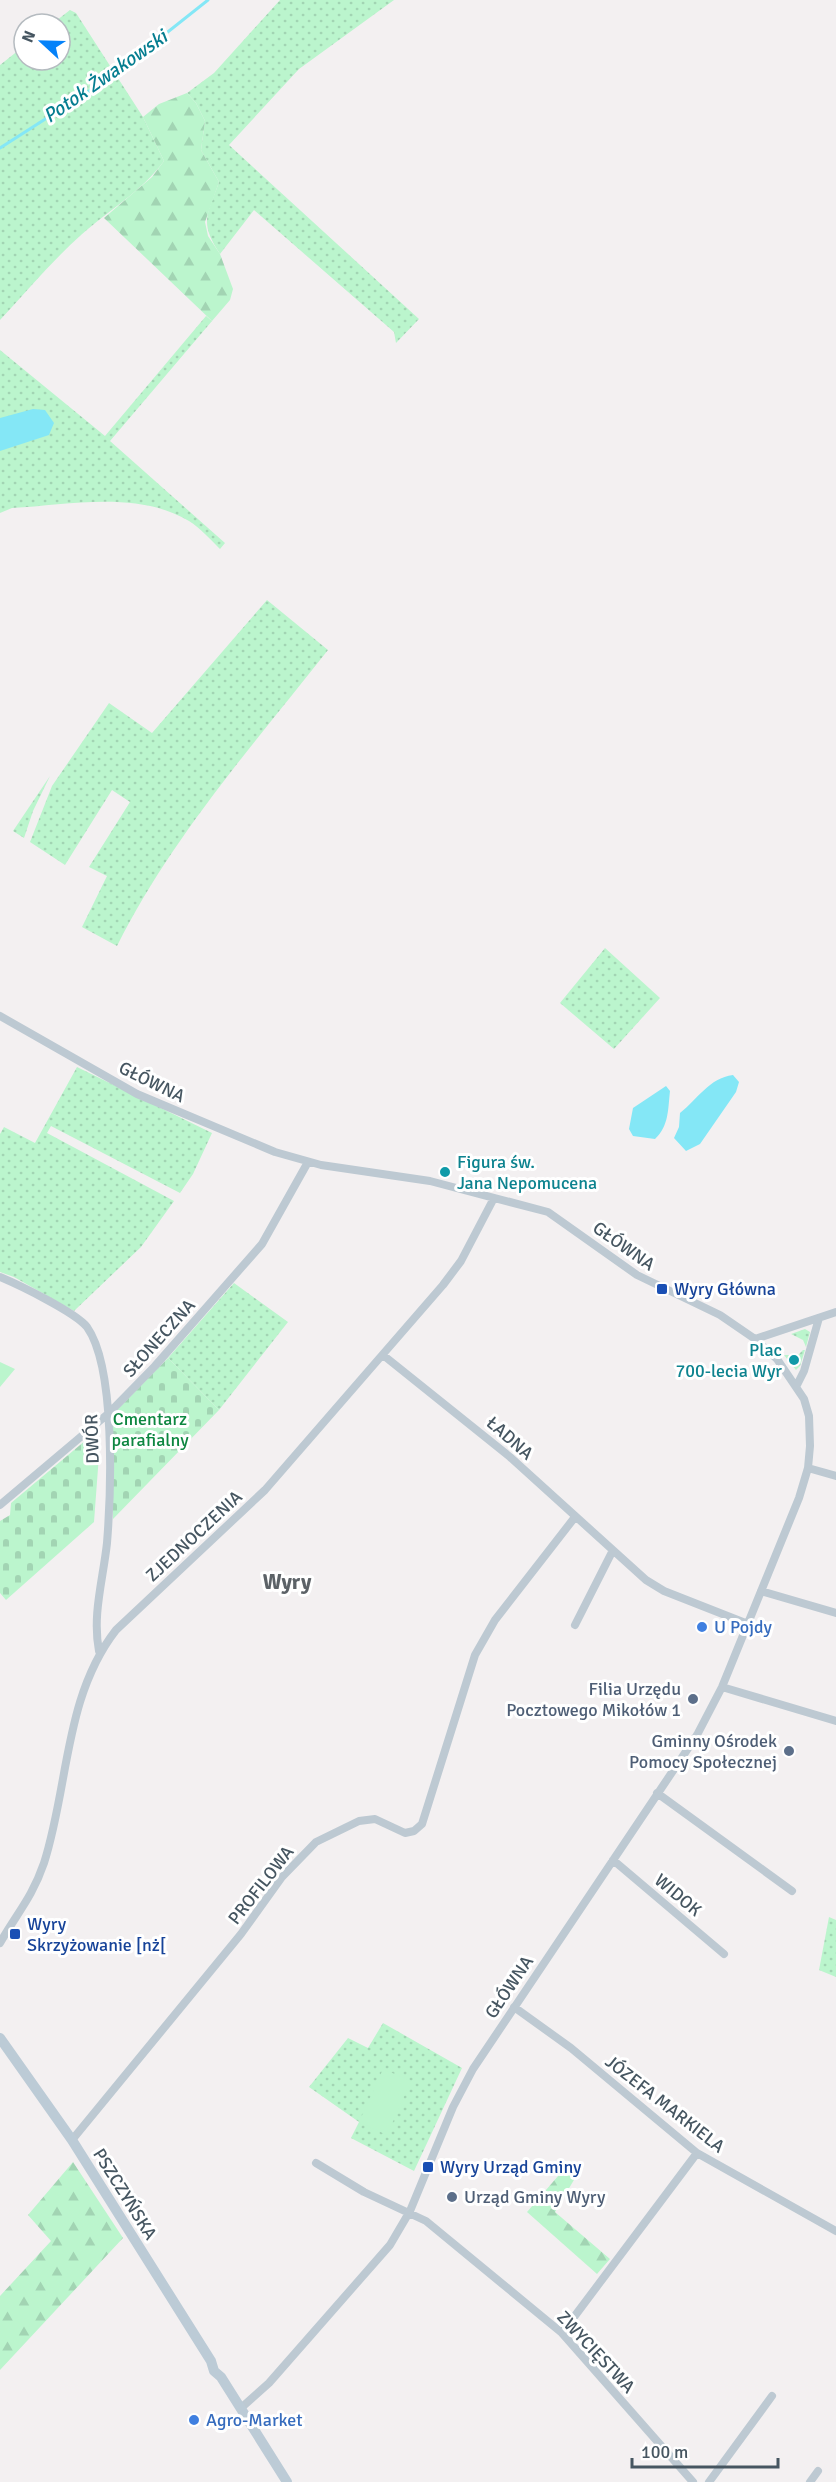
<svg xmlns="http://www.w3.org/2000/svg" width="836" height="2482" font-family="Signika,sans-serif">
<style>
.green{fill:url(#green-dots)}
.forest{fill:url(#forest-firs)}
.cemetery{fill:url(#cemetery-stones)}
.pitch{fill:#bbf5cd}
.water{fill:#84e7f6}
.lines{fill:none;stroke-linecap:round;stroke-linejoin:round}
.stream{stroke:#84e7f6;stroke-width:3}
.minor{stroke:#bdc9d2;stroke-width:8}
.secondary{stroke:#bccbd6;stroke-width:10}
.culture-dot{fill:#0f9aa8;stroke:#fff;stroke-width:2}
.transit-dot{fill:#1a4fb4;stroke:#fff;stroke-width:2}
.shop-dot{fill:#3f7fe0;stroke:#fff;stroke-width:2}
.service-dot{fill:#5c6f8a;stroke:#fff;stroke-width:2}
.labels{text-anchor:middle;stroke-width:6;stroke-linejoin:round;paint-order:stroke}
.street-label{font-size:18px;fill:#465661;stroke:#fff}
.culture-label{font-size:18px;fill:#0d838f;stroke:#fff;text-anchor:start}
.transit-label{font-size:18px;fill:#164399;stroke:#fff;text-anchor:start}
.park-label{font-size:18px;fill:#0d8640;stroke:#fff}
.shop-label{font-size:18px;fill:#366cbe;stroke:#fff;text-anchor:start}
.service-label{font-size:18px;fill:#4e5e75;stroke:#fff;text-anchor:end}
.water-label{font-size:20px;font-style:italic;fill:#047d90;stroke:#fff}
.quarter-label{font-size:21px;font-weight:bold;fill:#5c6267;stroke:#fff}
</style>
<defs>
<pattern id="green-dots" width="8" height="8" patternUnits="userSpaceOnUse" patternTransform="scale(1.5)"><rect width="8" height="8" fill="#bbf5cd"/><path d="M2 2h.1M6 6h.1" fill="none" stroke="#a2d4b3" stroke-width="1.8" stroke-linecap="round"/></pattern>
<pattern id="forest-firs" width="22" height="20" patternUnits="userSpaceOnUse" patternTransform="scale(1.5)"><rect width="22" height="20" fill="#bbf5cd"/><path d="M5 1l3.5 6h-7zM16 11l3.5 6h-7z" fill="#a2d4b3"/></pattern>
<pattern id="cemetery-stones" width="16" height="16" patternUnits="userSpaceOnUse" patternTransform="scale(1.5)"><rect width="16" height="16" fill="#bbf5cd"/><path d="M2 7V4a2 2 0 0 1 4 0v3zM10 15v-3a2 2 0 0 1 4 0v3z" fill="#a2d4b3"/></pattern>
</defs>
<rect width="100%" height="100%" fill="#f3f0f1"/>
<path class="green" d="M280,0H394L299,69L229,145L419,319L396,343L394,332L254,210L220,254C199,222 207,216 219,182L201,150L205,121L196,103L187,93L214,73Z
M70,10L76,13L143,117L164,161C141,192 109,210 81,235C52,261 26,292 0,320V65L24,46V60H60V24H52Z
M206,316L212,321L110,441L225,543L220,549C211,540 200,528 189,521C137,490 69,505 12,508L0,513V350L105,436Z
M267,600L328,650C253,745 171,838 117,946L82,927L107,876L89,867L130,802L112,790L65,865L30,842L52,786L109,703L152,733Z
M50,776L33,811L24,838L13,831Z
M605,948L660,998L614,1049L560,1003Z
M77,1067L212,1133L193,1174L180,1193L51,1126L47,1133L174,1201L141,1247L74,1311L14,1277L0,1272V1134L4,1127L35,1143Z
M234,1283L288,1322L219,1410L168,1358Z
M805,1329L810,1332L806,1347L803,1340L791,1334Z
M803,1350H805L800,1366L796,1370L784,1355H798Z
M829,1917L836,1920V1977L819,1970Z
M383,2023L462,2068L414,2171L351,2138L359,2122L309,2087L348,2038L368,2048Z"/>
<path class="forest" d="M187,93L196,103L205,121L201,150L219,182L205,222L208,236L220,254L233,289L230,300L212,321L104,218L152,177L164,161L143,117L159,104Z
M0,1362L15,1369L0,1387Z
M571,2161L581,2168L555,2212L610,2259L597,2274L527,2212Z
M73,2162L123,2238L0,2370V2296L51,2241L28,2215Z"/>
<path class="cemetery" d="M168,1358L219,1410L113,1519V1414Z
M86,1440L99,1455L94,1522L6,1600L0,1593V1521L10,1515L11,1503Z"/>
<path class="pitch" d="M383,2069L411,2081L387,2135L359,2122Z"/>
<path class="water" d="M33,409L45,410L54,423L49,435L0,451V418Z
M733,1075L739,1082L736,1092L700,1144L686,1151L674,1138L679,1127L680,1113C698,1099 709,1078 733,1075Z
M666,1086L670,1091C668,1109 669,1126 655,1139L633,1136L629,1129L633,1108Z"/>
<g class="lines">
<path class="stream" d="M0,148L111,77L208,0"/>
<path class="minor" d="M0,1016L137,1094L275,1152L321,1165L430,1181L548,1212L637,1275L720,1315L755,1339L777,1359L804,1399L809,1416L810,1446L808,1468L799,1498L722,1687L697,1735L473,2069L453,2107L410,2211L390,2245L269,2383L241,2408
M0,1277C19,1285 75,1312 87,1327C116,1368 111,1493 107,1543C103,1580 92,1615 99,1651
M755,1339L836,1312
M383,1355L510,1457L646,1580L664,1591L748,1624
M797,1385L804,1371L819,1318
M808,1468L836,1476
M0,1505L109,1413L155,1366L262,1244L308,1162
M761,1591L836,1613
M575,1625L612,1552
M722,1687L836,1721
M657,1793L792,1891
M613,1860L724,1954
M0,1943C17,1913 32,1898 44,1863C69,1785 64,1697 116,1630L265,1490L443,1285L461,1261L494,1198
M514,2007L571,2048L697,2153L836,2231
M72,2140L241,1934L282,1877L316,1842L359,1821L375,1819L405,1833L414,1831L422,1824L475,1655L495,1620L575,1517
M316,2163L364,2192L426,2221L562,2333L693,2482
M562,2333L697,2153
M709,2482L772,2396
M810,2482L818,2471"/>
<path class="secondary" d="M0,2038L72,2140L211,2361L214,2371L221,2377L287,2482"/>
</g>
<g class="culture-dot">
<circle cx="445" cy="1172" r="6"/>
<circle cx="794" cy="1360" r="6"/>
</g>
<g class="transit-dot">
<rect x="656" y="1283" width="12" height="12" rx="3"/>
<rect x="9" y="1928" width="12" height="12" rx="3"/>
<rect x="422" y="2161" width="12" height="12" rx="3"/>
</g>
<g class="shop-dot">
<circle cx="702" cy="1627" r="6"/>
<circle cx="194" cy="2420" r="6"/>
</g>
<g class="service-dot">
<circle cx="693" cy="1699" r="6"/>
<circle cx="789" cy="1751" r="6"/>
<circle cx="452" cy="2197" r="6"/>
</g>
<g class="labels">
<g class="street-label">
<text transform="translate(152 1082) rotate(26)" y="6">GŁÓWNA</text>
<text transform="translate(624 1246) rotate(35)" y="6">GŁÓWNA</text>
<text transform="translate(159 1338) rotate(-48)" y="6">SŁONECZNA</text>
<text transform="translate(510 1438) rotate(41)" y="6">ŁADNA</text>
<text transform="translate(92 1439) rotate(-92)" y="6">DWÓR</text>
<text transform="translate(194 1536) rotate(-43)" y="6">ZJEDNOCZENIA</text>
<text transform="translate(261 1885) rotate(-52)" y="6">PROFILOWA</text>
<text transform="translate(678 1895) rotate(40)" y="6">WIDOK</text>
<text transform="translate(509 1987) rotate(-56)" y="6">GŁÓWNA</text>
<text transform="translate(665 2104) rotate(38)" y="6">JÓZEFA MARKIELA</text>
<text transform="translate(125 2194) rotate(58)" y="6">PSZCZYŃSKA</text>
<text transform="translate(596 2352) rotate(47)" y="6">ZWYCIĘSTWA</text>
</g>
<g class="culture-label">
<text x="457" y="1168">Figura św.<tspan x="457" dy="21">Jana Nepomucena</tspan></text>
<text x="782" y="1356" text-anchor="end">Plac<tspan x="782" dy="21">700-lecia Wyr</tspan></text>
</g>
<g class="transit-label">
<text x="674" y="1295">Wyry Główna</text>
<text x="27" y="1930">Wyry<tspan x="27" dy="21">Skrzyżowanie [nż[</tspan></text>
<text x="440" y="2173">Wyry Urząd Gminy</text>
</g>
<g class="park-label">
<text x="150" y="1425">Cmentarz<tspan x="150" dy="21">parafialny</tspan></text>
</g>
<g class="shop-label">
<text x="714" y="1633">U Pojdy</text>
<text x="206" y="2426">Agro-Market</text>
</g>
<g class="service-label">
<text x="681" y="1695">Filia Urzędu<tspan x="681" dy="21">Pocztowego Mikołów 1</tspan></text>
<text x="777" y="1747">Gminny Ośrodek<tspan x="777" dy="21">Pomocy Społecznej</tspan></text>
<text x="464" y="2203" text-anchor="start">Urząd Gminy Wyry</text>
</g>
<g class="water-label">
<text transform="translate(105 76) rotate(-35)" y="7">Potok Żwakowski</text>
</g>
<g class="quarter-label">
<text x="287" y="1589">Wyry</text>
</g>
</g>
<g transform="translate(42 42) rotate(292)"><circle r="28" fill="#ffffff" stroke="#b5bbc0" stroke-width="1.5"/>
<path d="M0-4.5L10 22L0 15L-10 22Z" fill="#0582f9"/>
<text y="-9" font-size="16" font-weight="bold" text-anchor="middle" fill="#465661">N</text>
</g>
<path d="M632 2458v9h146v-9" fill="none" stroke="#465661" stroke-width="3"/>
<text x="641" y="2458" font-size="18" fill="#465661" stroke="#ffffff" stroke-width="4.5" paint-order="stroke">100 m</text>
</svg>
